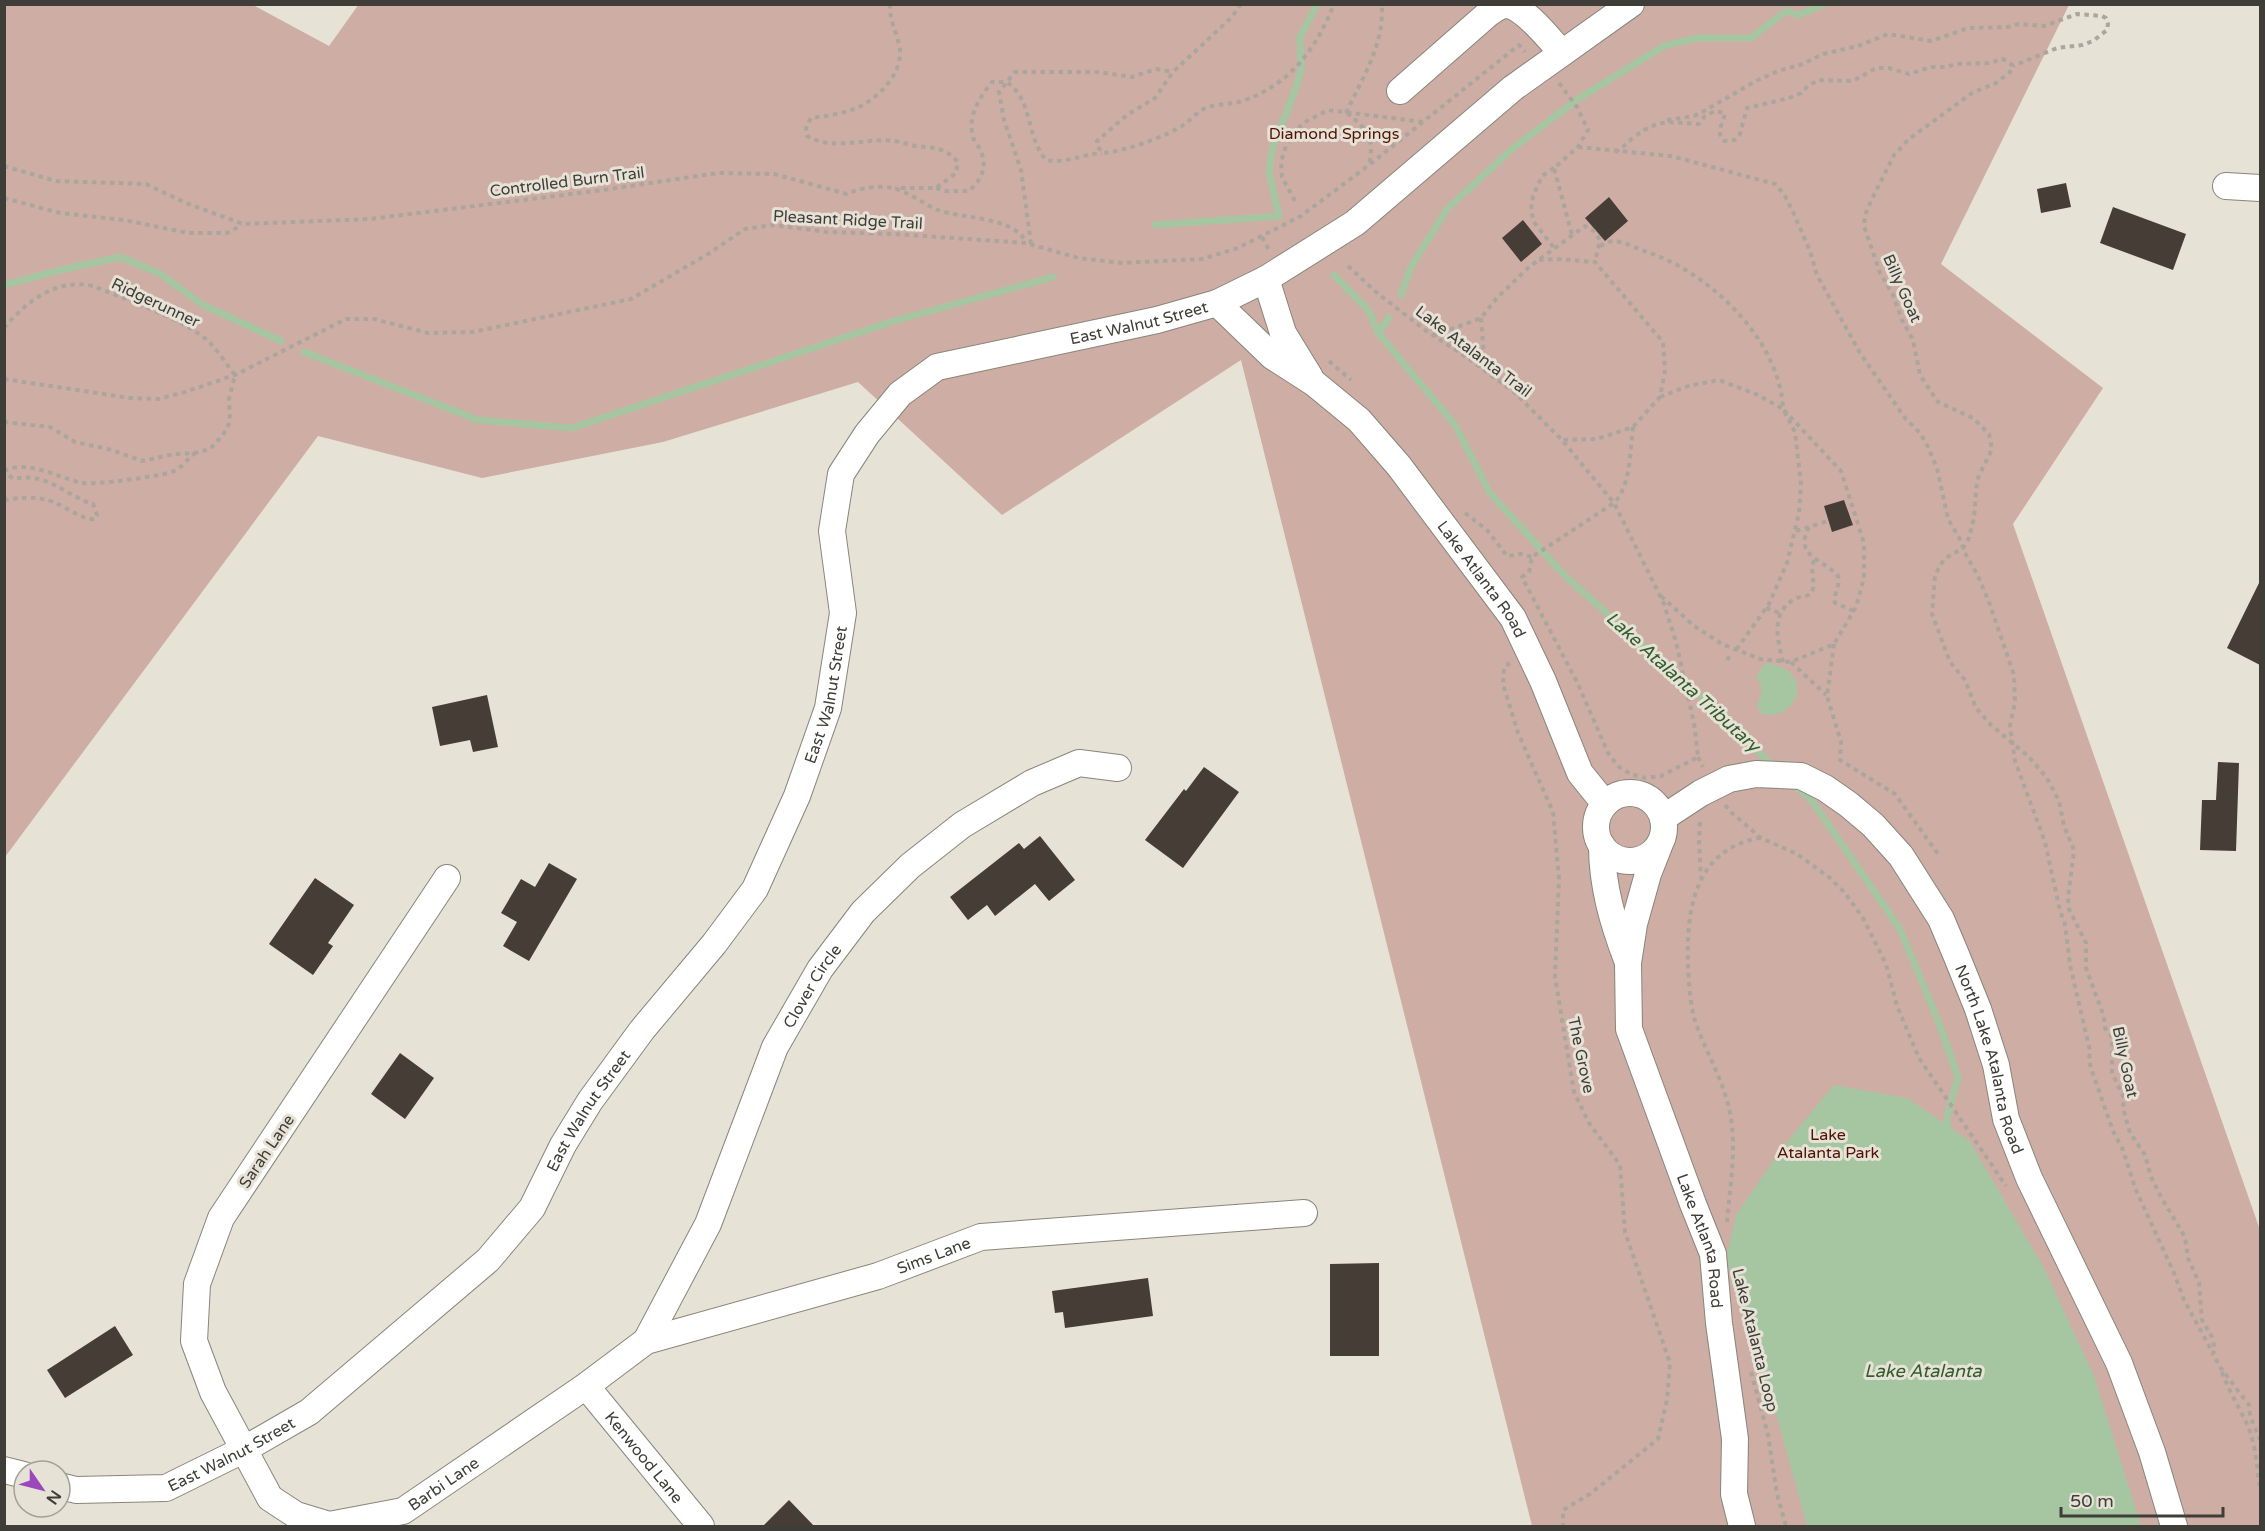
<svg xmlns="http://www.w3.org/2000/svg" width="2265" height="1531" font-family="'Varela Round',sans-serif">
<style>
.green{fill:#ceada5}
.water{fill:#a6c6a2}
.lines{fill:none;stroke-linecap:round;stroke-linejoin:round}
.stream{stroke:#a6c6a2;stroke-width:7}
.building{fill:#453d36}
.minor-casing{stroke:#89857a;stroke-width:28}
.path{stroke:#aaa69d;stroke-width:4;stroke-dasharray:4.5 4.5;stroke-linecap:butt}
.minor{stroke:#fff;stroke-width:26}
.labels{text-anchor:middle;stroke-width:6;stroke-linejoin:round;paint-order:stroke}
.park-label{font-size:16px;fill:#4e1304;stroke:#e7e2d6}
.street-label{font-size:16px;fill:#3e3d38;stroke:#e7e2d6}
.water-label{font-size:18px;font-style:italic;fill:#305d2d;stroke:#e7e2d6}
</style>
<rect width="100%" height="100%" fill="#e7e2d6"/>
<path class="green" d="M359,4L2069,5L1941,264L2103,388L2013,524L2260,1230V1526H1532L1241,360L1002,515L858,382L663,442L482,478L318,436L5,857V5H253L329,46Z"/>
<path class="water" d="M1765,663C1822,670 1793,726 1760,713L1757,705C1761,694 1765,687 1756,678Z
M1834,1085L1907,1098L1969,1140L2044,1268L2094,1376L2141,1526H1807L1779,1424L1731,1279L1727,1254L1736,1215L1785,1144Z"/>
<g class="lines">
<path class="stream" d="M1155,225L1279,216L1269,173L1272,149L1296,88L1301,70L1300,37L1317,4
M1334,275L1369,311L1379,334L1455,425L1490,493L1566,577L1714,708L1775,768
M4,285L60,270L120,257L159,273L203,305L281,341
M1401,295L1411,267L1447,209L1512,149L1578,99L1664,46L1697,38H1751L1786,11L1799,15L1824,4
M1379,334L1389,317
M304,352L478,420L572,428L894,321L1053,277
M1792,783L1812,801L1900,929L1937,1018L1958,1077L1947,1117L1948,1134"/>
</g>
<path class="building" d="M2066,183L2071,207L2041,213L2037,189Z
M1609,197L1628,221L1605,241L1585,218Z
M2113,207L2186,234L2173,270L2100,243Z
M1523,220L1542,244L1521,262L1502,238Z
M1844,500L1853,525L1832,532L1824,506Z
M2260,581V665L2227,648Z
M487,695L498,747L473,752L470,740L440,746L432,707Z
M2218,762L2239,763L2236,851L2200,850L2202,800H2216Z
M1204,767L1239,792L1183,868L1145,840L1184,789L1186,791Z
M1040,836L1075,880L1049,901L1035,884L995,916L987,905L968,920L950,897L1019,843L1024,849Z
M549,863L577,879L529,961L503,946L517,922L501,913L521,879L535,887Z
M315,878L354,905L328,943L333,946L313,975L269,944Z
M400,1053L434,1078L405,1119L371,1094Z
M1379,1263V1356H1330V1264Z
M1148,1278L1153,1316L1065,1328L1063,1312L1055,1313L1052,1291Z
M115,1326L133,1355L65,1398L47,1370Z
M789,1500L815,1527H762Z"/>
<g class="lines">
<g class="minor-casing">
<g id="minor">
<path d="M1400,91L1489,13C1494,10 1500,5 1506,5C1524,6 1550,40 1562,53"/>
<path d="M2226,186L2260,188"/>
<path d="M1266,279L1283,333L1310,377"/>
<path id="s1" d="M1217,303L1272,356L1314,383L1359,420L1399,466L1513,618L1543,681L1580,773L1605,804"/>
<circle cx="1630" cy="827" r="34"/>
<path id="s2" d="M1663,818L1701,793L1729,779L1756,774L1801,776L1825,788L1848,804L1873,825L1901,856L1941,919L1957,957L1978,1009L1996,1065L2006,1119L2029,1178L2119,1363L2152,1452L2174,1526"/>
<path d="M1602,846C1602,886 1613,923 1627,960"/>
<path id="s3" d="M1659,846L1648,874L1634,924L1628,963L1629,1029L1693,1204L1713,1254L1719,1323L1735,1439L1734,1494L1742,1526"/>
<path id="s4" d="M447,878L221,1218L197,1284L194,1341L213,1392L270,1498L296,1515L329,1525L403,1511L586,1386L646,1341L878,1276L981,1237L1304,1213"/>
<path id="s5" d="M646,1341L708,1224L775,1047L820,969L863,912L910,866L962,825L1032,783L1079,763L1118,768"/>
<path id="s6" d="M586,1386L701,1526"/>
<path d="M4,1470L24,1475"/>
<path id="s7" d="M60,1486L76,1490L166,1488L243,1450L309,1412L488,1260L532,1208L563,1145L590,1101L642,1030L714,944L755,889L797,796L828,708L843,613L832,531L841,474L867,434L900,394L937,367L1157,320L1217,303L1266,279L1355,223L1513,88L1631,4"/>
</g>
</g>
<path class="path" d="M890,4C889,21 898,35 900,50C902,75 877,99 857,108C842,114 826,116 811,118C806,125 805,129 807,136C835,152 865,137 894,141C902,142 909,145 916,146C935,148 944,147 958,162L956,173L936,188H895
M1241,4L1232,17L1173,72L1155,98L1127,115L1097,141V146L1103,153C1125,151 1166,137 1185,124C1192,119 1198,111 1206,108C1218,103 1231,105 1242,101C1290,85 1316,49 1334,4
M1559,83L1577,107L1588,130L1578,147L1554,168L1572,235
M1346,113C1363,77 1384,45 1382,4
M1347,113C1367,129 1375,138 1369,165
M1667,120L1694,116L1704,111L1756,81L1778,71L1803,64L1823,54L1858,46L1888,34L1931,41L1968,28L2008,27L2019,24L2044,26L2077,14L2102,16L2106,18L2108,24L2107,30L2093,41L2082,45L2057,48L2013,66
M1578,147L1671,156L1775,184L1784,194L1793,212L1810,251L1817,275L1860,353L1905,418L1920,433L1927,445L1937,468L1948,519L1961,541L1965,553L1978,576L1989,602L2014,675L2015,702L2010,726L2015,761L2045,842L2060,911L2065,924L2070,965L2090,1051L2089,1061L2092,1071L2113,1131L2123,1150L2135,1188L2174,1273L2184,1300L2213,1353
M1615,152C1623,148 1627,143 1634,137C1660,118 1670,122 1699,124L1705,116L1715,111L1725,113C1723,125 1715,131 1724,141L1735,140L1740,134L1747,108L1789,98L1801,93L1809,85L1819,80L1853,81L1876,68H1889L1909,74L1931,67H1946L1956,64L1990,63L2002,59L2008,61L2013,66L2010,72L1996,83L1972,93L1909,139L1894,155L1871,201L1865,215L1864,226L1880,273L1893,295L1902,320L1913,340L1920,375L1938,402L1973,418L1989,434L1992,449L1977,480L1974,518L1969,538L1963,548L1946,558L1940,565L1935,576L1932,614L1950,662L1965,680L1976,708L1991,725L2029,757L2047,778L2059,801L2064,826L2074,850L2068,898L2069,909L2086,943V968L2104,1017L2105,1028L2112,1037V1073L2124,1098L2123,1108L2130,1133L2145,1155L2151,1177L2161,1197L2185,1237L2188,1258L2199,1283L2202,1320L2212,1337L2215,1349L2213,1354L2220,1367L2249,1405L2250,1416L2260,1440
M4,166L56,181L146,184L186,203L243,224L370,219L603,190L718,173L774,174L847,194C859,188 879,185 892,188C908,191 923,204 938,210C962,219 1013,216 1026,242
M1554,168L1542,176L1533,196L1531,210L1534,222L1554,248
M936,188L946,191H969C982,179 988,167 980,149C978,145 974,142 973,137C967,116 980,97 992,82H1007C1033,100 1026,137 1046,160C1066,164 1082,154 1102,153
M4,198L60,213L124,220L188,233H227L242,225
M1295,201L1282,177L1281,162L1286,146L1294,132L1305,122L1328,110L1423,122
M1262,237L1269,250
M1031,244L1021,170L1004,120L999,92L1015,72H1098L1132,77L1156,69L1173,72
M1600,246C1604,244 1610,241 1614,241C1622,241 1636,248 1644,251C1708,271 1780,339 1783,409L1841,471L1864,543V578L1856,607L1834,644L1791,662L1760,659L1722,644L1694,626L1661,596
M1539,260L1556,259L1595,262L1663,342L1665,371L1660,397L1633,427L1597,439L1563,440
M1348,266L1377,293L1425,330L1469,359L1515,393L1562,440L1614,503L1664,604L1676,642L1694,723L1698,757
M1481,318L1484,357L1495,376
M4,328C27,301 56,278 93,286C122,298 188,321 209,342C219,352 227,365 235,375L229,399L230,422L223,435L210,449L195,453L174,454L143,461L108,449L75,442L50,427L4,422
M1433,336L1481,318L1496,299L1529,267L1585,226L1594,231L1600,240L1595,262
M1329,361L1351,380
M4,379L130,398L158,399L185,392L235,375L346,319H374L428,333L473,332L631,299L708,254L745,229L773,225L827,232L894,234L1026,243L1078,258L1122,263L1202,259L1238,248L1301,216L1369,165L1519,45L1525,52
M1660,397L1688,386L1719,380L1758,395L1783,409L1795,432L1801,484L1799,513L1787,563L1769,604L1736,650
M1633,427C1630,450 1631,486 1614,503L1532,557L1529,572L1522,577L1578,684L1608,753L1619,767L1633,775L1646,778L1661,776L1698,757
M4,500C19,498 33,496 47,500C62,503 82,521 95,519L97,515L93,504C66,496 46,471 14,479L7,474L6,470C30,460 59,478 82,483C94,485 164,476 174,471C182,467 188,459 195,453
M1465,513L1487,530L1507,556L1521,554L1532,557
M1809,527C1793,557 1824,559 1838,576C1841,586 1833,593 1835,603L1854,611
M1796,531L1828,521
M1766,608L1780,613
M1834,644L1827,696L1841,742L1840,760L1895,794L1938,854
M1727,660L1732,653
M1783,662C1778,641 1770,614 1793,600C1799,596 1805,597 1811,594C1817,583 1809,572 1814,560
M1791,662L1826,695
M1510,663L1504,667L1503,684L1518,733L1553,812L1559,879L1555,977L1574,1092L1589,1123L1620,1165L1625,1232L1670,1363L1667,1400L1658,1439L1590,1494L1563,1510V1526
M1698,757L1703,767
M1725,805L1732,813L1761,838L1797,854L1830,878L1845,893L1863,918L1886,964L1897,1006L1919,1058L2006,1186
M1700,822L1699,843L1701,878
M1727,1222C1730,1186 1737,1148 1730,1113C1724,1082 1707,1054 1696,1024C1690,1006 1689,984 1688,965C1686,909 1695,849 1760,838
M1751,1372L1768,1435L1777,1494L1786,1526
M2222,1372C2228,1389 2237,1404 2245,1420C2256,1441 2257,1467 2260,1490"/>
<use href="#minor" class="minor"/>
</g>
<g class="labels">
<g class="park-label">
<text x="1334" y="139">Diamond Springs</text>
<text x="1828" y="1140">Lake<tspan x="1828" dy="18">Atalanta Park</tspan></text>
</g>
<g class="street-label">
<text transform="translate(567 181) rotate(-7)" y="6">Controlled Burn Trail</text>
<text transform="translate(848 219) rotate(3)" y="6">Pleasant Ridge Trail</text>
<text transform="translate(1903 288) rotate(66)" y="6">Billy Goat</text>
<text transform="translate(156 302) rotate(25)" y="6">Ridgerunner</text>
<text dy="6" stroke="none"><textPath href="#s7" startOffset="1746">East Walnut Street</textPath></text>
<text transform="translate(1474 351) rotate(37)" y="6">Lake Atalanta Trail</text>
<text dy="6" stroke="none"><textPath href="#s1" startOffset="386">Lake Atlanta Road</textPath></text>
<text dy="6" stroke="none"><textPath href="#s7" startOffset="1170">East Walnut Street</textPath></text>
<text dy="6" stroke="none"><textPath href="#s5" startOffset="393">Clover Circle</textPath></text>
<text transform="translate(1582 1055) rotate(78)" y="6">The Grove</text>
<text dy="6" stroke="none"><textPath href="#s2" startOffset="502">North Lake Atalanta Road</textPath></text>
<text transform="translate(2126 1062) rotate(78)" y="6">Billy Goat</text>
<text dy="6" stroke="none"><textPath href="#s7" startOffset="684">East Walnut Street</textPath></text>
<text transform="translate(266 1151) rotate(-56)" y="6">Sarah Lane</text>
<text dy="6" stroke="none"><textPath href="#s3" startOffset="412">Lake Atlanta Road</textPath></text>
<text dy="6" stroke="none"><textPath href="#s4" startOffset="1448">Sims Lane</textPath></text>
<text transform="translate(1756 1340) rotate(76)" y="6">Lake Atalanta Loop</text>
<text dy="6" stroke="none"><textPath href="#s7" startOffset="180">East Walnut Street</textPath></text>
<text dy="6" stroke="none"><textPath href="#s6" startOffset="92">Kenwood Lane</textPath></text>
<text dy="6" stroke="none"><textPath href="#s4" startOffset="900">Barbi Lane</textPath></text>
</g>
<g class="water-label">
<text transform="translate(1683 682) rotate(42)" y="6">Lake Atalanta Tributary</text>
<text x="1923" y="1377">Lake Atalanta</text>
</g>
</g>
<rect width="2265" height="1531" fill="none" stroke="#3e3d38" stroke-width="12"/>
<g transform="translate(42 1489) rotate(125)"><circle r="28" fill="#e7e2d6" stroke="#a3a097" stroke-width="1.5"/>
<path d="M0-4.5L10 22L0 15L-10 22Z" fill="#9949b9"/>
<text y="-9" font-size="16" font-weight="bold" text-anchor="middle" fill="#3e3d38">N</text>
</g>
<path d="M2061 1507v9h162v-9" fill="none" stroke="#3e3d38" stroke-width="3"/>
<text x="2070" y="1507" font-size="18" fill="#3e3d38" stroke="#e7e2d6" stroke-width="4.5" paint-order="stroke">50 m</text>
</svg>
